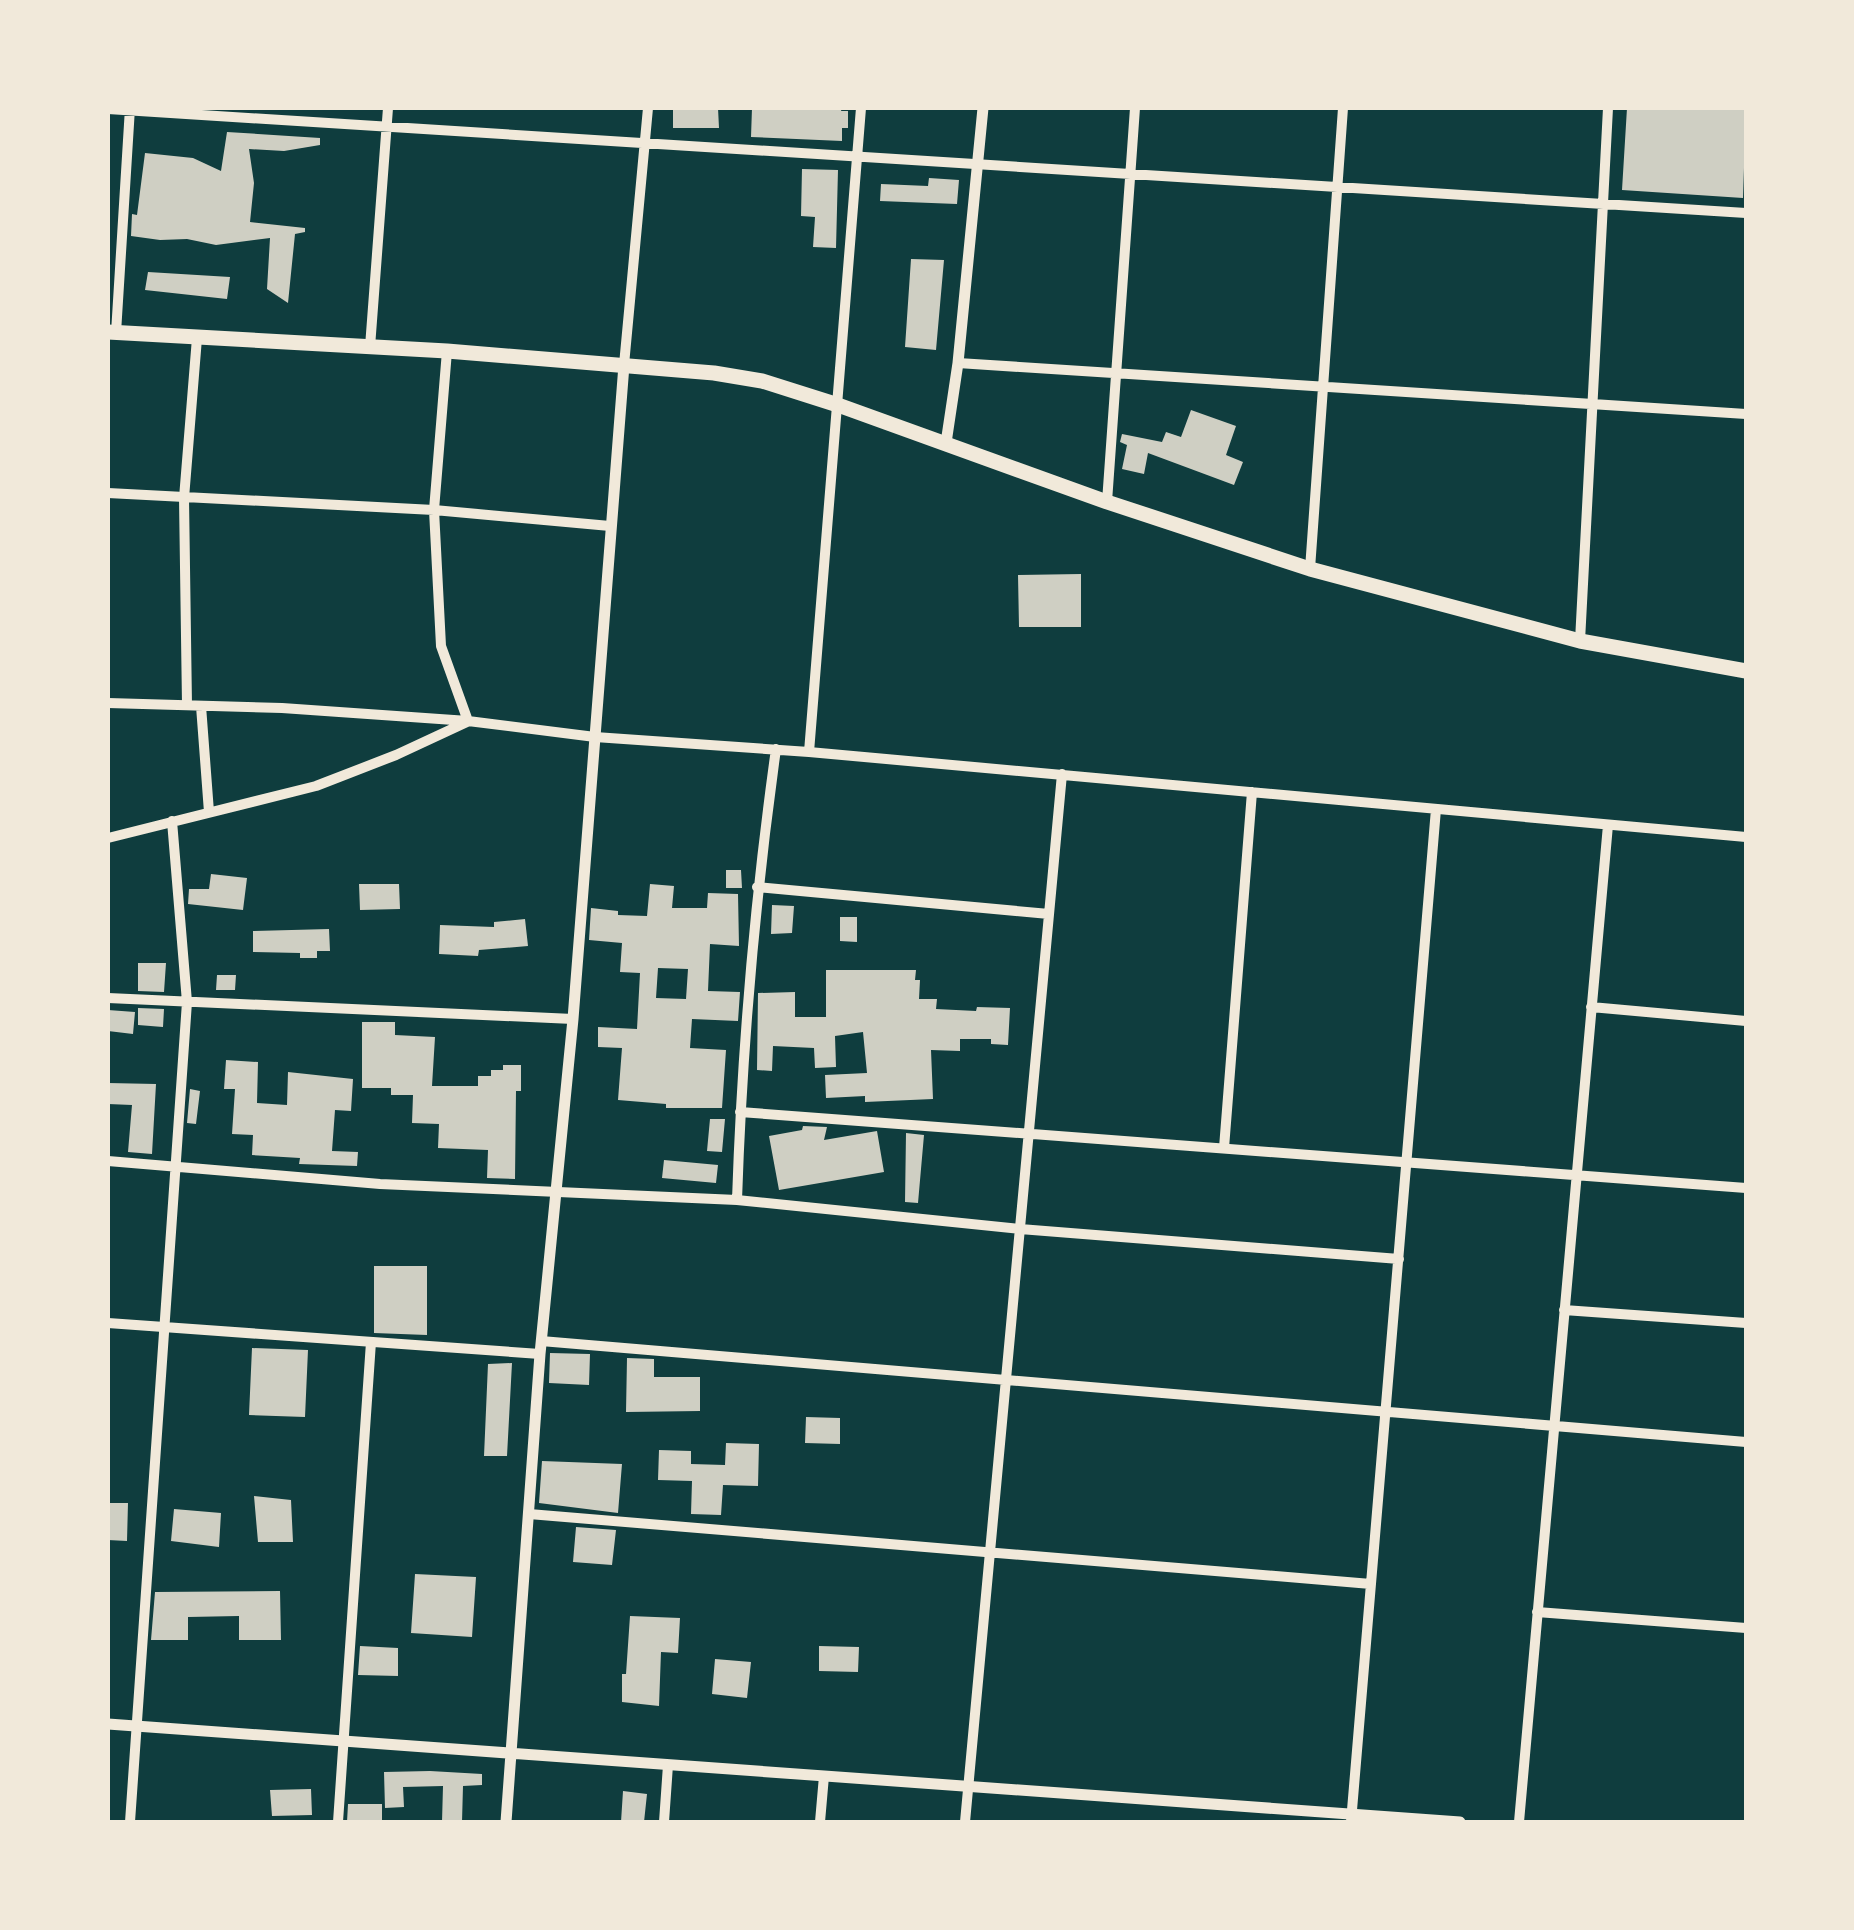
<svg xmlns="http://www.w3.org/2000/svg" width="1854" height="1930" font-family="'Open Sans',sans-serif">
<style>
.building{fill:#cfcfc3;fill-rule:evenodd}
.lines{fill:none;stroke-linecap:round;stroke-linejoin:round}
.minor{stroke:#f1e9da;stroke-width:10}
.tertiary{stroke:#f1e9da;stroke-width:11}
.primary{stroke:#f1e9da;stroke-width:15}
</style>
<rect width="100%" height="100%" fill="#0f3d3e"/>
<path class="building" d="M673,108H718L719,128H673Z
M752,108H842L841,111H848V128H842V141L751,137Z
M1627,108H1746L1743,198L1622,190Z
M227,132L320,138V145L284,151L249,149L254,183L250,222L305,228V232L295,234L288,303L267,289L270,238L216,245L187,239L160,240L131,236L132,214L137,215L145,153L193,158L221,171Z
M802,169L838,170L836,248L813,247L815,217L801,216Z
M929,178L959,180L957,204L880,201L881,184L928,186Z
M911,259L944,260L936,350L905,347Z
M148,272L230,277L227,299L145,290Z
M1191,410L1236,426L1226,455L1243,462L1234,485L1148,453L1144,474L1122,469L1127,445L1120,442L1122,434L1162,442L1166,432L1181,437Z
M1081,574V627H1019L1018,575Z
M726,870H741L742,888H726Z
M211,874L247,878L243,910L188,904L189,889H209Z
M359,884H399L400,909L360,910Z
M650,884L674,886L672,908H707L708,893L738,894L739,946L710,944L708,991L740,992L738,1021L692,1019L690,1048L726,1050L722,1108H666V1104L618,1100L622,1048L598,1047V1027L637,1029L640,973L620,972L622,943L589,940L591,908L618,911V915L647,916ZM658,968L688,969L686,999L656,998Z
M772,905L794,906L792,933L771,934Z
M840,917H857V942L840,941Z
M525,919L528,946L479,950L478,956L439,954L440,925L494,927V922Z
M329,929L330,951H317V958H300V953L253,952V931Z
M138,963H166L164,992L138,991Z
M826,970H916L915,980H920L919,999H937L936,1009L976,1011L977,1007L1010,1008L1008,1045L991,1044V1039H960V1051L931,1050L933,1099L865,1102V1096L826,1098L825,1075L867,1073L863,1032L835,1036L836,1067L815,1068L814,1048L773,1046L772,1071L757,1070L758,993L795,992V1017H826Z
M217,975H236L235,990H216Z
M138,1008L164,1009L163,1027L138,1025Z
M108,1010L135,1012L133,1034L108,1031Z
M362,1022H395V1035L435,1037L432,1086H478V1076H491V1070H503V1065H521V1091H516L515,1179L487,1178L488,1150L438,1148L439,1124L412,1123L413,1095H391V1088H362Z
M226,1060L258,1062L257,1103L287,1105L288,1072L353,1079L351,1111L335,1110L332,1151L358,1152L357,1166L299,1164L300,1158L252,1155L253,1135L232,1134L235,1089H224Z
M108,1083L156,1084L152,1154L128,1152L132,1105L108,1104Z
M190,1089L200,1091L196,1124L187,1123Z
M710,1119H725L722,1152L707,1151Z
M803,1126L827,1127L824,1140L877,1131L884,1172L779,1190L769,1136L802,1130Z
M906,1133L924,1135L918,1203L905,1202Z
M664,1160L718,1165L716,1183L662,1178Z
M374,1266H427V1335L374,1333Z
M252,1348L308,1350L305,1417L249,1415Z
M550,1353L590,1354L589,1385L549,1383Z
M627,1358L654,1359V1377H700V1411L626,1412Z
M512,1363L507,1456H484L488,1364Z
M806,1417L840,1418V1444L805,1443Z
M726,1443L759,1444L758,1486L723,1485L721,1515L691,1514L692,1481L658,1480L659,1450L691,1451V1464L725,1465Z
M542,1461L622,1464L618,1513L539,1503Z
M254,1496L291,1500L293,1542H258Z
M108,1503H128L127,1541L108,1540Z
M174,1509L221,1513L219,1547L171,1541Z
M576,1527L616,1530L612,1565L573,1562Z
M415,1574L476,1577L472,1637L411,1633Z
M280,1591L281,1640H239V1616L188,1617V1640H151L155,1592Z
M630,1616L680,1618L678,1653L661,1652L659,1706L622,1702V1674H626Z
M360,1646L398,1648V1676L358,1675Z
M819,1646L859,1647L858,1672L819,1671Z
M715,1659L751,1662L747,1698L712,1694Z
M430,1771L482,1774V1785L463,1786L462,1822H442L443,1786L403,1787L404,1807L385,1808L384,1772Z
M311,1789L312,1815L272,1816L270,1790Z
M623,1791L647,1794L644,1822H621Z
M348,1804H382V1822H347Z"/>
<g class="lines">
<path class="minor" d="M108,109L1746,213
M116,333L130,108
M370,347L388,108
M447,351L434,510L441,646L468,721
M958,363L1746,414
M624,365L648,108
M108,493L434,510L610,526
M1107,502L1135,108
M1310,569L1343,108
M1580,641L1608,108
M108,703L282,708L468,721L595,737L809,752L1746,837
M187,705L184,498L197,338
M201,706L209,812
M809,752L861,108
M108,838L316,786L396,755L467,722
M757,887L1049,914
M108,998L573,1019
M1591,1007L1746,1021
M740,1112L1746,1188
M1224,1148L1252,792
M108,1161L380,1184L737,1200L1020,1229L1399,1259
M737,1200C742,1049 755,899 776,749
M1564,1310L1746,1323
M108,1323L540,1354
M541,1341L1746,1442
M529,1514L1371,1584
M1537,1612L1746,1628
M130,1822L187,1002L172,821
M338,1822L371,1342
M664,1822L668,1765
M820,1822L824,1776
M965,1822L1062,774
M1351,1822L1436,809
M1519,1822L1608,825"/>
<path class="tertiary" d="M946,443L958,363L983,108
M108,1724L1460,1822
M506,1822L540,1354L573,1019L624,365"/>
<path class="primary" d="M108,332L447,351L714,373L762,381L838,405L1107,502L1310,569L1580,641L1746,671"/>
</g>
<rect width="1854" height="1930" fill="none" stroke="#f1e9da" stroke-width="220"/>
</svg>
